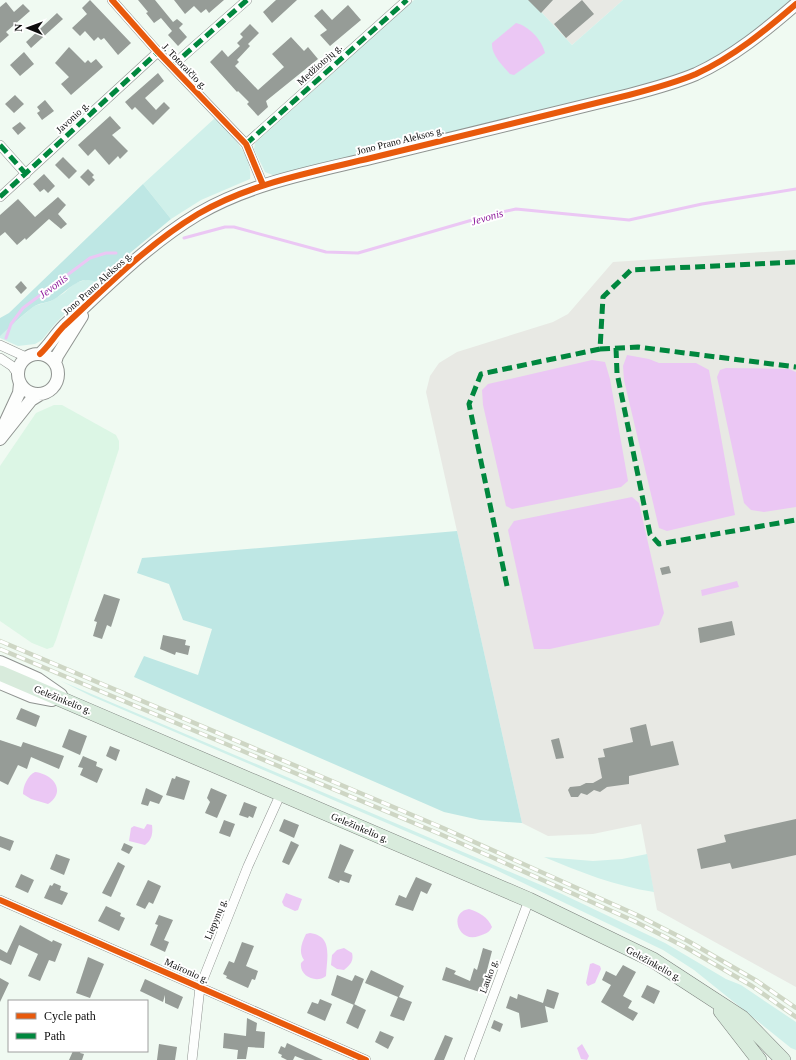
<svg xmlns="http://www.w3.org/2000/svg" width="796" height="1060" font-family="Georgia,serif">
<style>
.industrial{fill:#e8e9e4}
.farmland{fill:#dcf6e5}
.green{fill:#d0f0ea}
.forest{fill:#bee7e4}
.water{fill:#ebc7f4}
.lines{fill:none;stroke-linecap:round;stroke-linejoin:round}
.stream{stroke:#ebc7f4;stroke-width:3}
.building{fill:#969c97}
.minor-casing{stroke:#8f9390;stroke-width:10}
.tertiary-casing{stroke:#8f9390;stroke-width:14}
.primary-casing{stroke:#7c807d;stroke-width:16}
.minor{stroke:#fdfefd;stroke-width:9}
.tertiary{stroke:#fdfefd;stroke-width:12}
.primary{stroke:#d8ebdc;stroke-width:15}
.rail-casing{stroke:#ced6c4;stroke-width:4.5}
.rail{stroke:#fff;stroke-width:3;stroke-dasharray:9;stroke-linecap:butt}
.quiet{stroke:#00873e;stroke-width:5;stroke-dasharray:10 5;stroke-linecap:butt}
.cycleway-casing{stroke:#fff;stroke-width:8}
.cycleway{stroke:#e8590c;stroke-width:6}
.labels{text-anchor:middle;stroke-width:4;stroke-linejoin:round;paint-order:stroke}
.street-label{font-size:10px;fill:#0c0c0c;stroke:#fff}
.water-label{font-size:11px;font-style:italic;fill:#8c189a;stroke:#fff}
</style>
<rect width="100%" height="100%" fill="#f0faf2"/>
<path class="industrial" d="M530,0H623L572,45Z
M796,250V987L657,910L641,824L593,834L548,836L522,823L426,392L430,376L439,363L457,352L553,322L568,314L613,262Z"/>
<path class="farmland" d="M54,405H62L116,435L119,441V449L56,640L53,647L47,649L32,643L0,621V466L36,413Z"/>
<path class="green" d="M414,0H530L572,45L623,0H792C762,26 731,53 694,69C680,75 665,79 650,84L275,176L265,172L254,149L255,143Z
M215,118C230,134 253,154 250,179L201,200L171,219L143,184Z
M89,279L95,282L54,325L42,340L35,344L18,346L0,338V335L34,306L51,301L64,293L75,283Z
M61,681L562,894L665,943L726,979L741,985L796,1022V1050L791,1048L694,970L663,950L494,869L91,696Z
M647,854L654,892C615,886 580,872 544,857L593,861L622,859Z"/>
<path class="forest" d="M143,184L171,219L95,282C79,274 66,293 53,300C47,303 38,303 33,307C21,316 11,326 0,336V318L9,313Z
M457,531L522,823L480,820L444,812L134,677L144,656L198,675L212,629L183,620L169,584L137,573L142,558Z"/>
<path class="water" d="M516,23C529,26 542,40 545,53L514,75L510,74C503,66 491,55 492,43Z
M627,355L649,359L659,363H696L709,370L735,515L667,531L659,528L624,380L623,366Z
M592,360L605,362L610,379L628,481L621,487L512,509L506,506L483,405L482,390L488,384Z
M726,368L789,369L796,372V507L764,512L751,510L744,503L717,377L720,370Z
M632,497L639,503L664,613L659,625L550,649H534L508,530L514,521Z
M737,581L739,587L702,596L701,590Z
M35,772C53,774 67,791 48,804L31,799L23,794C23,786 28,775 35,772Z
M147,824L152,825C153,833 152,840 145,845L129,841L131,828L134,826L144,829Z
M286,893L302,899L298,910L295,911L284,906L282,902Z
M469,909C479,912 488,917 492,927C489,933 485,934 479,936C458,944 448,912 469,909Z
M310,933C333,936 327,957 326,976C316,984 299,976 301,963L304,960C298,952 302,942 306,934Z
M344,948L352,953C354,961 350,965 344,970L337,969L331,965L332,955L337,950Z
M593,963L600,966L601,969L595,983L588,986L586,983L590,964Z
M582,1044L589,1056L587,1060L581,1059L577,1048Z"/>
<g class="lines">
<path class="stream" d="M184,238L225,227H234L326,252L358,253L493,214L516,209L629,220L702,204L796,189
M6,338L11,324L23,308L90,258L106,253H116"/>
</g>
<path class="building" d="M90,0L131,43L118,55L104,38L101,40L98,37L94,41L85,31L80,36L72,28L87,14L82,8Z
M138,0H155L173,22L177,19L183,24L179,28L187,37L178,46L168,35L172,31L161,18L154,23L146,13L148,12Z
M174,0H224L209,13L206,9L201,13L194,6L185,14Z
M276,0H297L272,23L263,12Z
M528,0H553L541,13Z
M582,0L594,14L566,38L554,24Z
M6,2L14,12L23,4L30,11L6,32L9,35L0,43V7Z
M348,5L361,20L330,46L320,35L327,30L314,16L322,9L332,20Z
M57,13L63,19L31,48L26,42Z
M250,24L259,33L248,44L250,46L237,60L239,62L235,66L258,90L284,67L272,54L291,37L304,51L308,47L318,59L266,101L268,107L258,116L247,104L249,102L238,91L237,92L210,62L222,50L228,57L240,46L237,43L243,37L240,34Z
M69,47L85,63L88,60L91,63L96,59L103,67L71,95L61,84L69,77L55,63Z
M24,52L34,64L20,76L10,65Z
M158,73L164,81L145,98L156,110L164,102L170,108L153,125L135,107L132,110L125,102Z
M15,95L24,104L14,113L5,104Z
M45,100L54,111L42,120L37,113L40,111L37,107Z
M110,116L121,128L112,135L128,151L120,159L118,156L109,165L95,149L88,156L78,145Z
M20,122L26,128L18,135L12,128Z
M63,157L77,171L69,179L55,165Z
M88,169L94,175L92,177L95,180L89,186L80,177Z
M44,174L55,186L48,193L44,189L40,192L33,184Z
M58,197L66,205L58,214L67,224L61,229L49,219L26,240L25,238L17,245L5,232L0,236V215L18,199L35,217Z
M21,281L27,288L21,294L15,287Z
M669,566L671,573L662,575L660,568Z
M104,594L120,599L111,627L107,625L102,639L93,636L97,622L94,621Z
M732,621L735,635L700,643L698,628Z
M163,635L186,640L185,645L190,646L188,655L176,652L175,655L160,649Z
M21,708L40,716L36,727L16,719Z
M646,724L651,746L673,741L679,765L629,776V784L607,787L600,792L594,790L587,795L581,793L578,797H571L568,790L570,787L580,786L586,783H593L602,778L598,758L605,757L603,749L633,742L630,728Z
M69,729L87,736L80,755L62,747Z
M559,738L564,758L556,759L551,740Z
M0,740L21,747L23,742L64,756L59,769L31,757L27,769L18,765L8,785L0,781Z
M110,746L120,750L116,761L106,756Z
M83,756L97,762L96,766L103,769L97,783L80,775L83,768L78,767Z
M176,776L190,781L184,800L166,795L172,778L175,779Z
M146,788L163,796L159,804L150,801L148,806L141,804Z
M211,788L227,795L217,818L205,813L210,802L207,798Z
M244,802L257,807L253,818L249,816L248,818L239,815Z
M284,819L299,825L294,838L279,831Z
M796,819V855L732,869L730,863L701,869L697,849L726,842L724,835Z
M224,820L235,824L230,837L219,833Z
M0,836L14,841L10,851L0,847Z
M291,841L299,845L289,865L282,862Z
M124,843L133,847L129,854L121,850Z
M340,844L354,850L344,872L352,875L349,883L340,880L339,883L328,878Z
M56,854L70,859L64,875L50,869Z
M118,862L125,866L111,897L102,893Z
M21,874L34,880L28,893L15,887Z
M416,877L432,884L427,894L421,891L413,911L395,905L399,895L406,898Z
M148,880L161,886L153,904L149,902L145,909L136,905Z
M54,883L61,886L60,890L68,893L62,905L44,898L50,885L52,886Z
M106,906L121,913L120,916L125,918L119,931L98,921Z
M159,915L173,920L164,940L169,942L165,952L150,945L158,925L155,924Z
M20,925L52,942L53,940L62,944L55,962L49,960L40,981L28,976L38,954L19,945L11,965L0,960V949L7,953Z
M242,942L254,946L246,966L258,971L255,980L252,979L248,988L226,978L227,976L223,974L229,961L234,963Z
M483,948L492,951L485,978L490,980L487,988L485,987L488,988L486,994L442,980L446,967L456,971L454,974L470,981L474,968L477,970Z
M88,957L104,964L90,998L76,993Z
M623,965L636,972L623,996L632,1001L628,1008L638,1013L633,1021L601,1002L611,985L602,980L606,971L616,976Z
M371,970L404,986L399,997L412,1002L404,1021L390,1016L398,997L365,983Z
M337,975L352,981L355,975L364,979L354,1005L331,995Z
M0,978L9,983L0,1002Z
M145,979L183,997L178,1009L165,1003V995L163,1002L140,991Z
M647,985L660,991L654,1004L641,997Z
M547,989L559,993L554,1009L545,1006L548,1022L521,1028L519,1013L506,1008L510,996L517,999L518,994L543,1003Z
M320,999L332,1004L325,1021L307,1013L312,1002L318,1004Z
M354,1004L366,1010L358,1029L346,1023Z
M247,1018L257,1023L256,1031L265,1032L264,1048L248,1047L246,1059H237L238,1050L223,1048L224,1033L246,1036Z
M494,1020L503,1024L500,1032L491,1028Z
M380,1031L394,1037L388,1049L375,1042Z
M445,1035L453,1038L444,1060H434Z
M287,1043L323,1060H305L295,1056L293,1060H287L281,1057L282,1055L278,1053L281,1046L285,1048Z
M159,1044L177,1047L175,1060H157Z
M73,1051H81L80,1053L84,1054L82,1060H69Z"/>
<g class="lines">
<g class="minor-casing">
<path id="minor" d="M112,0L158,52L246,144L263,185
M172,66L247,0
M246,144L407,0
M0,145L26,174
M0,197L158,52
M0,345L26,357
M0,358L12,366L17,373
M0,900L366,1060
M192,1060L200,987L248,866L281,793
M469,1060L529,900"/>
</g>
<g class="tertiary-casing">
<path id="tertiary" d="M18 374a20 20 0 1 1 40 0a20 20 0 1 1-40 0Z
M40,354C49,346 55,335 64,326C106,287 148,244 198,214C251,183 313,172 371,158C457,137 543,116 629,95C652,89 675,83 696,74C733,57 766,30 796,4
M55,363L57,356L82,316
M0,434L19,393L20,384
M0,439L31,400L39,395
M0,662L38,679L61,695
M0,683L31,696L52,700"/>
</g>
<g class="primary-casing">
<path id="primary" d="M0,673L529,900L653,960L742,1018L783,1060
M721,1011L759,1060"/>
</g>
<use href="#minor" class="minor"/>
<use href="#tertiary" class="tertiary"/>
<use href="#primary" class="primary"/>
<g class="rail-casing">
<path id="rail" d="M0,641L443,828L637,915L688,941L757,981L796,1008
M0,649L440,834L634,921L685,947L752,986L796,1017"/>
</g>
<use href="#rail" class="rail"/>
<path class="quiet" d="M172,66L247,0
M246,144L407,0
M0,145L26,174
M0,197L158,52
M616,348L617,373L650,534L659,544L796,520
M600,349L638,347L796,367
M507,586L469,404L481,374L600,349L603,297L631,270L796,262"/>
<g class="cycleway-casing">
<path id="cycleway" d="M112,0L158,52L246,144L263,185
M40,354C49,346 55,335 64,326C106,287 148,244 198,214C251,183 313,172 371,158C457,137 543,116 629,95C652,89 675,83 696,74C733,57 766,30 796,4
M0,900L366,1060"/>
</g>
<use href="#cycleway" class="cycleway"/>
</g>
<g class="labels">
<g class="street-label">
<text transform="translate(319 64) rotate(-42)" y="4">Medžiotojų g.</text>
<text transform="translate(185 66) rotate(46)" y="4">J. Totoraičio g.</text>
<text transform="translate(72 117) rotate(-43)" y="4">Javonio g.</text>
<text transform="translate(400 140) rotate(-14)" y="4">Jono Prano Aleksos g.</text>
<text transform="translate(97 283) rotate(-42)" y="4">Jono Prano Aleksos g.</text>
<text transform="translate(63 699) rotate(22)" y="4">Geležinkelio g.</text>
<text transform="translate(360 827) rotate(23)" y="4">Geležinkelio g.</text>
<text transform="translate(215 919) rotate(-68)" y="4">Liepynų g.</text>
<text transform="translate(654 963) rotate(29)" y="4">Geležinkelio g.</text>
<text transform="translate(187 970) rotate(24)" y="4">Maironio g.</text>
<text transform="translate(488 976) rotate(-70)" y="4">Lauko g.</text>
</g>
<g class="water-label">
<text transform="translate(487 217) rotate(-16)" y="4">Jevonis</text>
<text transform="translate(53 286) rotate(-37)" y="4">Jevonis</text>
</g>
</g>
<rect x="8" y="1000" width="140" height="52" fill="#ffffff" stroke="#9e9e9e"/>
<rect x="16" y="1013" width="20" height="6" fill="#e8590c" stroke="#9e9e9e"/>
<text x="44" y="1020" font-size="12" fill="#0c0c0c">Cycle path</text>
<rect x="16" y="1033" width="20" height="6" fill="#00873e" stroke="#9e9e9e"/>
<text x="44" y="1040" font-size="12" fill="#0c0c0c">Path</text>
<g transform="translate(28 28) rotate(271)" stroke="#ffffff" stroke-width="3" paint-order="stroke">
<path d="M0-3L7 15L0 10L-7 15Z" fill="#0c0c0c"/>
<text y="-6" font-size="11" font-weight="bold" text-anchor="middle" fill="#0c0c0c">N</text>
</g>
</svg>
